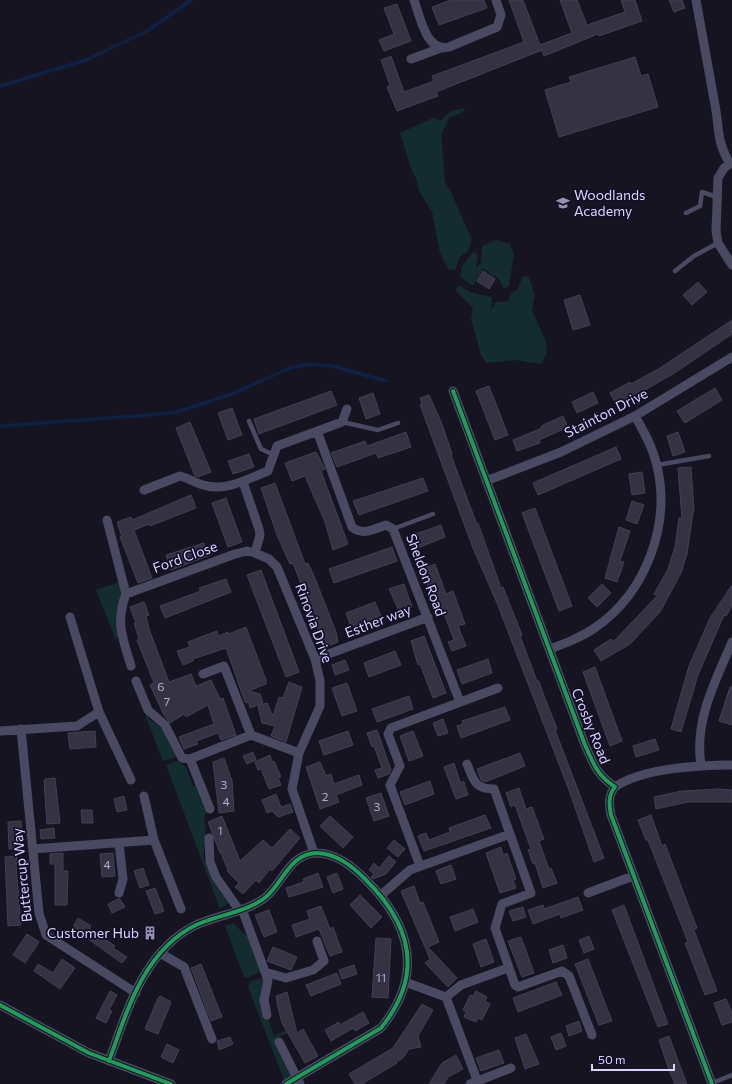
<svg xmlns="http://www.w3.org/2000/svg" width="732" height="1084" font-family="Commissioner,sans-serif">
<style>
.green{fill:#132c2d}
.lines{fill:none;stroke-linecap:round;stroke-linejoin:round}
.stream{stroke:#0d2144;stroke-width:3.5}
.building{fill:#343243;stroke:#433f54}
.lane{stroke:#4a4962;stroke-width:4.5}
.street{stroke:#4a4962;stroke-width:9}
.cycleway-casing{stroke:#130f26;stroke-width:6}
.cycleway{stroke:#1a9f57;stroke-width:4}
.labels{text-anchor:middle;stroke-width:3.5;stroke-linejoin:round;paint-order:stroke}
.number-label{font-size:12px;fill:#b0acd0}
.poi-label{font-size:14px;fill:#d9d4ff;stroke:#130f26;text-anchor:start}
.street-label{font-size:14px;fill:#d9d4ff;stroke:#130f26}
</style>
<rect width="100%" height="100%" fill="#161421"/>
<path class="green" d="M466,108L462,113L449,118L441,135L445,182L451,192L472,240L468,251L460,257L455,270L448,269L440,253L432,212L419,191L417,181L411,168L400,133L433,118L441,120L451,111Z
M496,240L510,244L514,254L509,286L504,289L499,279L483,269L473,286L460,277L462,266L474,251L478,256L476,268L481,263L482,246Z
M523,276L529,277L535,295L532,311L546,341L547,353L541,364L514,360L486,363L481,355L471,319L473,308L456,291L458,285L473,293L492,297L491,310L496,302L508,301L511,293L517,290Z
M122,581C125,592 120,599 117,609C115,619 117,626 119,635L116,640L96,590Z
M147,713L150,720L165,731L176,757L163,761L145,715Z
M177,761L186,767L193,786H198L208,812L204,815L206,835L203,857L214,880L229,903L220,909L166,765Z
M233,923L250,939L262,971L247,978L244,977L225,926Z
M264,977L262,1007L269,1020L274,1036L290,1028L291,1031L276,1039L294,1075L284,1080L248,987L250,982Z"/>
<g class="lines">
<path class="stream" d="M0,86L86,60L147,31L191,0
M0,426L137,416L177,412L232,394L290,368L310,364L333,366L386,381"/>
</g>
<path class="building" d="M451,0H484L487,8L439,25L432,7Z
M509,0H523L540,45L572,33L560,0H577L587,25L625,12L621,0H635L642,21L599,36L598,34L544,56L542,50L436,92L438,96L397,111L387,87L390,85L381,60L391,56L404,92L434,81L432,76L524,42Z
M669,0H682L685,8L674,12Z
M397,4L411,41L384,51L379,40L394,34L384,8Z
M635,57L641,76L648,74L658,107L559,137L545,90L571,82L569,77Z
M483,271L495,279L489,289L477,281Z
M698,282L707,292L692,305L683,295Z
M580,295L590,325L573,330L564,300Z
M732,320V334L676,372L645,390L644,389L616,404L610,393L630,382L631,384L660,368Z
M489,386L508,435L495,440L476,391Z
M715,388L722,400L685,423L677,411Z
M331,391L337,405L259,434L254,419Z
M593,392L598,403L577,413L572,402Z
M373,393L380,414L366,419L359,398Z
M429,395L442,424L452,454L451,455L468,501L477,524L478,523L501,588L503,587L522,635L520,636L537,681H539L543,693L557,729L555,730L604,858L594,862L569,790L497,603L473,548L420,405L422,404L420,398Z
M232,408L242,435L228,440L218,413Z
M563,416L568,427L539,440L540,443L517,451L513,440L542,428L541,426Z
M190,422L211,472L198,477L195,476L176,428Z
M406,432L411,447L378,458L376,453L337,467L336,465L331,453L365,441L367,446Z
M678,432L685,452L673,456L667,436Z
M616,447L621,459L538,495L533,483Z
M316,452L325,469L321,471L348,544L333,550L325,522L305,476L292,481L285,463Z
M249,454L254,467L233,474L228,461Z
M691,467L694,511L693,512L687,554L681,573L660,612L630,644L601,661L594,650L611,639L613,642L657,596L654,594L668,569L675,547L679,518L682,519L678,468Z
M642,472L645,493L632,495L629,474Z
M423,478L428,491L359,515L353,501Z
M275,483L305,564L308,563L314,576L336,632L338,642L325,647L293,563L290,564L277,535L261,488Z
M191,495L196,508L150,526L149,524L134,530L152,578L138,583L120,537H122L117,522L131,517L132,520Z
M226,498L242,542L228,547L212,503Z
M632,501L644,505L637,524L626,520Z
M535,508L572,606L559,611L522,513Z
M441,525L445,537L415,549L410,536Z
M619,527L630,531L620,561L624,562L617,582L605,578Z
M204,543L208,556L171,570L166,555Z
M392,547L397,561L334,583L329,569Z
M435,564L446,594L453,591L465,624L458,626L466,646L452,651L448,642L454,640L441,605L434,587L429,589L422,569Z
M261,570L299,672L286,677L247,575Z
M226,579L231,592L165,618L160,606L201,591L199,588Z
M404,584L412,607L399,611L389,589Z
M602,584L611,593L597,607L588,598Z
M732,585V606L726,616L724,615L698,675L681,732L671,729L689,666L710,618Z
M144,602L149,615L146,616L149,629L169,682L191,674L196,686L211,680L220,699L223,698L236,735L221,740L218,733L196,741L198,744L184,749L179,737L214,724L208,705L186,717L184,714L170,723L164,715L150,685L154,683L137,640L139,639L134,623H136L130,607Z
M375,602L381,616L351,627L346,613Z
M246,627L266,680V684L249,691L260,694L263,703L250,708L249,703L245,702L226,648L193,659V661L183,665L177,651L190,647L188,642L217,631L218,636L228,632L229,634Z
M424,636L446,693L433,698L420,664L418,665L411,641Z
M395,651L401,665L369,677L364,663Z
M488,659L492,673L462,684L457,670Z
M345,660L349,670L335,675L332,665Z
M595,667L622,741L610,746L583,672Z
M289,682L302,687L286,742L271,736L275,726L262,723L258,706L267,703L273,716L279,697L283,698Z
M347,683L357,711L342,716L332,688Z
M730,687H732V725L719,721Z
M409,696L413,709L377,722L372,709Z
M505,707L510,720L461,738L457,726L463,724L462,721Z
M443,719L448,733L438,736L433,723Z
M377,730L391,770L389,774L378,778L375,770L382,768L374,746L372,747L367,733Z
M95,731L96,747L70,749L68,733Z
M348,731L353,745L324,755L319,741Z
M413,731L423,756L409,761L400,736Z
M655,739L659,750L636,757L633,746Z
M253,752L256,760L247,764L243,756Z
M520,753L525,766L485,782L481,780L477,769Z
M270,755L272,762L274,761L281,777L278,778L281,785L269,789L261,769L258,770L255,762Z
M224,758L232,781L234,811L219,813L213,762Z
M320,762L326,776L331,774L334,784L359,775L362,785L336,795L339,802L320,809L306,767Z
M454,763L460,782H464L468,795L456,799L444,767Z
M55,778L60,823L47,824L44,781L45,779Z
M430,781L434,794L405,805L400,792Z
M519,788L526,809L532,807L544,839L539,841L549,869L551,868L557,883L543,888L535,863L533,864L528,850L531,849L515,805L511,807L506,793Z
M719,789L732,790V802H688L656,809L654,797L682,791Z
M381,793L389,816L374,821L366,798Z
M276,794L281,807L290,804L293,812L278,817L272,811L267,813L262,800Z
M124,796L127,810L117,812L114,799Z
M81,810H92L93,823H82Z
M485,815L491,828L424,851L418,836L426,833L429,840L450,832L449,828Z
M651,815L662,846L665,844L697,928L694,930L717,991L705,995L685,943L688,942L648,840H646L638,820Z
M222,816L240,861L263,840L272,848L290,829L300,838L272,871L270,869L259,883L256,880L243,894L235,887L239,883L227,871L228,870L221,853H220L208,822Z
M330,816L353,837L343,848L320,826Z
M21,821L22,848L9,849L8,822Z
M54,828L55,838L41,839L40,830Z
M394,840L405,849L398,857L387,848Z
M501,847L503,855L507,853L516,879L513,880L516,888L500,893L486,853Z
M63,853V871H68L67,905H55V864H50V854Z
M113,853L115,876L102,877L100,854Z
M17,856L16,866L21,925L8,926L5,857Z
M389,856L396,862L386,874L373,879L371,877L374,874L369,870L374,863L379,868Z
M451,865L456,879L441,884L436,871Z
M143,868L149,885L140,888L134,871Z
M318,873L323,887L289,897L286,888L304,882L303,879Z
M337,873L343,889L333,893L327,877Z
M414,886L420,903L423,902L439,942L428,947L457,978L448,987L425,963L430,959L401,891Z
M155,888L164,911L155,914L146,891Z
M360,895L382,917L371,928L350,905Z
M578,897L583,910L561,918L560,914L533,924L528,910L543,905L544,909Z
M118,899H120L125,907L112,913L108,904Z
M624,905L668,1024L658,1027L612,910Z
M321,906L330,929L333,927L342,952L330,956L319,929L296,937L292,925L310,919L307,911Z
M523,907L526,917L513,921L509,911Z
M473,909L478,922L455,931L450,917Z
M269,910L277,932L264,937L255,915Z
M78,918L91,926L89,929L115,946L113,948L127,957L122,963L74,929V925Z
M27,934L39,942L25,963L13,955Z
M589,936L594,949L584,953L579,940Z
M521,937L534,973L522,977L508,941Z
M376,938L391,939L388,998L372,997Z
M486,939L494,962L481,967L473,944Z
M563,945L567,958L553,963L549,950Z
M273,947L297,957L291,970L267,961Z
M62,959L75,968L60,989L34,971L38,964L53,973Z
M588,959L612,1021L599,1025L575,964Z
M201,964L222,1017L211,1021L191,968Z
M354,965L357,974L342,979L339,970Z
M337,973L341,984L311,996L306,985Z
M556,982L562,995L518,1012L513,998Z
M110,991L117,995L109,1010L112,1011L106,1023L96,1018Z
M476,991L487,997L485,1001L490,1004L482,1020L478,1018L476,1022L464,1017L466,1012L463,1010L470,995L473,996Z
M287,992L297,1033L303,1029L318,1056L305,1063L282,1023L278,1007L276,996Z
M160,996L170,1001L171,1003L158,1034L145,1029L158,998Z
M726,999L732,1013V1022L722,1025L714,1003Z
M422,1004L433,1010L418,1036L421,1047L409,1049L403,1058L396,1062L397,1063L362,1084H355L349,1074L393,1048Z
M363,1012L369,1023L355,1031L353,1028L331,1041L325,1030L339,1022L340,1025Z
M579,1021L582,1031L569,1036L566,1026Z
M561,1033L566,1046L556,1050L551,1037Z
M526,1034L539,1064L525,1069L515,1038Z
M669,1036L680,1066L687,1084H675L669,1070L659,1040Z
M230,1037L233,1044L219,1050L217,1041Z
M167,1044L179,1050L173,1063L161,1057Z
M499,1050L504,1063L481,1071L476,1058Z
M456,1055L463,1069L448,1077L444,1084H429L442,1063Z"/>
<g class="lines">
<path class="lane" d="M686,213L700,206L702,192L717,197
M675,271L694,256L718,243
M249,421L261,449L274,455
M342,422L378,430L398,423
M657,465L709,456
M393,529L433,514
M712,1083L732,1075"/>
<path class="street" d="M414,0C420,16 426,53 449,47L497,27L501,15L496,0
M696,0C702,35 709,70 715,105C720,131 716,140 730,164L724,168L718,178L716,231L718,243L732,265
M411,59L441,48
M453,391L585,745C594,765 597,775 615,787C608,795 609,805 611,815L712,1084
M317,431L352,527C363,536 374,529 386,525L393,529L460,702
M486,481L561,452L635,416L732,357
M243,482L259,529L260,535L255,553
M144,490L180,476C188,478 195,483 203,485C226,492 247,479 268,471L277,446L342,422L347,409
M107,520L126,594C115,622 123,639 131,666
M126,594L235,554L247,551L255,553L269,559L277,567L315,659L320,681V706L299,753L292,789L314,853
M70,617L99,712L131,780
M550,649C566,643 582,637 596,627C646,592 671,525 657,466C653,448 644,432 635,416
M315,659L428,617
M203,674L224,666L251,735
M136,681L148,710L165,725L182,758L190,759L251,735L299,753
M21,729L39,913L46,935L136,993
M0,731L77,726L99,712
M190,759L210,809
M467,764C474,780 474,789 494,789L531,893L502,904L495,928L515,985L518,987L562,971L569,976L592,1035
M701,765C694,721 715,682 732,642
M615,787C642,768 700,765 732,765
M144,796L154,840L181,909
M209,838L210,862L216,877L239,910
M33,849L154,840
M420,866L390,785L400,766L388,734L391,728L498,688
M119,893L123,879L119,843
M588,893L633,876
M380,896L410,870L510,834
M242,909L268,980L264,1000L267,1015
M160,953L184,967L212,1039
M265,972L286,978L313,970L324,961L317,941
M405,982L446,997
M446,997L477,1080
M446,997L461,985L508,968
M0,1005L89,1053L171,1084
M279,1042L300,1084
M109,1061C127,1011 144,950 196,925C218,915 247,912 266,897C283,882 290,854 316,853C336,853 352,866 365,879C412,925 424,975 381,1028L286,1084
M470,1084L511,1068"/>
<g class="cycleway-casing">
<path id="cycleway" d="M453,391L585,745C594,765 597,775 615,787C608,795 609,805 611,815L712,1084
M0,1005L89,1053L171,1084
M109,1061C127,1011 144,950 196,925C218,915 247,912 266,897C283,882 290,854 316,853C336,853 352,866 365,879C412,925 424,975 381,1028L286,1084"/>
</g>
<use href="#cycleway" class="cycleway"/>
</g>
<defs>
<g id="school-bare" transform="scale(1.08)"><path d="M0-5L7-2L0 1L-7-2ZM-4 1L0 2.5L4 1V4Q0 6-4 4Z" fill="#9591b1" stroke="#130f26" stroke-width="2.5" paint-order="stroke"/></g>
<g id="building-bare" transform="scale(1.08)"><path d="M-4-6H4V6H1V3H-1V6H-4ZM-2.5-4.3h1.7v1.8h-1.7ZM.8-4.3h1.7v1.8H.8ZM-2.5-1h1.7V.8h-1.7ZM.8-1h1.7V.8H.8Z" fill="#9591b1" stroke="#130f26" stroke-width="2.5" paint-order="stroke"/></g>
</defs>
<g fill-rule="evenodd">
<use href="#school-bare" x="563" y="203"/>
<use href="#building-bare" x="150" y="933"/>
</g>
<g class="labels">
<g class="number-label">
<text x="161" y="691">6</text>
<text x="167" y="706">7</text>
<text x="224" y="789">3</text>
<text x="325" y="801">2</text>
<text x="226" y="806">4</text>
<text x="377" y="811">3</text>
<text x="220" y="835">1</text>
<text x="107" y="869">4</text>
<text x="381" y="982">11</text>
</g>
<g class="poi-label">
<text x="574" y="200">Woodlands<tspan x="574" dy="16">Academy</tspan></text>
<text x="139" y="938" text-anchor="end">Customer Hub</text>
</g>
<g class="street-label">
<text transform="translate(606 413) rotate(-27)" y="5">Stainton Drive</text>
<text transform="translate(185 557) rotate(-20)" y="5">Ford Close</text>
<text transform="translate(426 575) rotate(69)" y="5">Sheldon Road</text>
<text transform="translate(378 621) rotate(-21)" y="5">Esther way</text>
<text transform="translate(314 623) rotate(70)" y="5">Rinovia Drive</text>
<text transform="translate(591 726) rotate(68)" y="5">Crosby Road</text>
<text transform="translate(22 875) rotate(-96)" y="5">Buttercup Way</text>
</g>
</g>
<path d="M592 1064v6h82v-6" fill="none" stroke="#d9d4ff" stroke-width="2"/>
<text x="598" y="1064" font-size="12" fill="#d9d4ff" stroke="#130f26" stroke-width="3" paint-order="stroke">50 m</text>
</svg>
